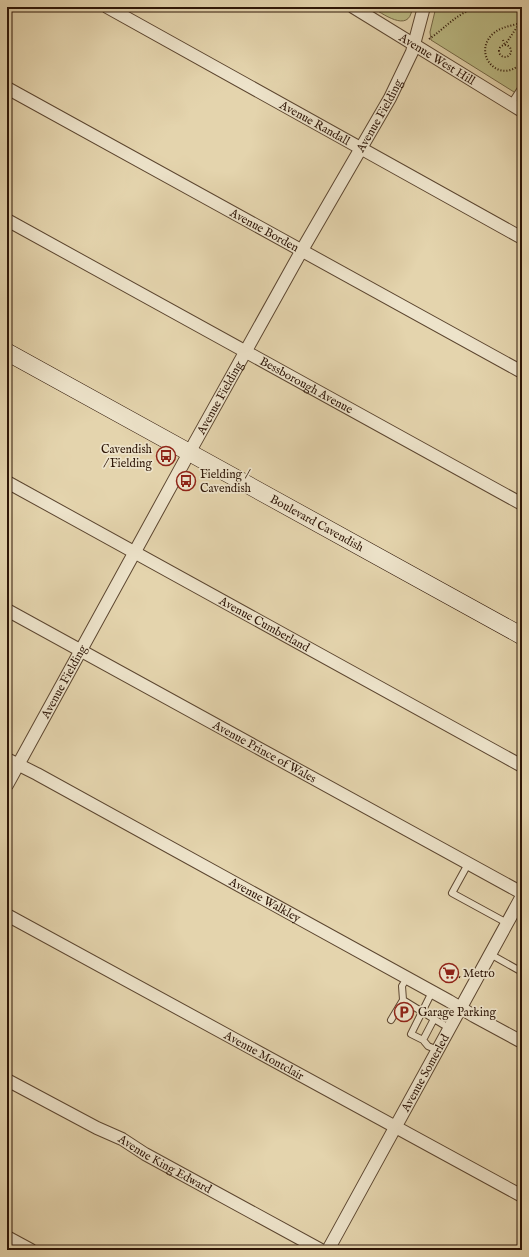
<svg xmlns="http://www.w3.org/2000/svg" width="529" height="1257" font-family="'IM FELL English',serif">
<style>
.green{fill:#bbbb85;stroke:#746846}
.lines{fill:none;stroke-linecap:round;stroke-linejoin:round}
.service-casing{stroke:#5c4630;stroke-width:8}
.minor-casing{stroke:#5c4630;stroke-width:14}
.secondary-casing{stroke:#2e1607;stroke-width:18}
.path{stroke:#2e1607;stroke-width:2;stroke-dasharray:1 2;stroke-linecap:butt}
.service{stroke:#ede3ca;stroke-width:6}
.minor{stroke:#ede3ca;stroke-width:12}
.secondary{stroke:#ede3ca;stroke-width:17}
.labels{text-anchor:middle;stroke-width:3.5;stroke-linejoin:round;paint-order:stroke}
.street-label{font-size:12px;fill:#2e1607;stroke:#ede3ca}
.poi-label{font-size:12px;fill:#2e1607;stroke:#ede3ca;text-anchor:start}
</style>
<rect width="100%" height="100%" fill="#e4d4ad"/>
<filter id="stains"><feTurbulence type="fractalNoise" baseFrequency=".005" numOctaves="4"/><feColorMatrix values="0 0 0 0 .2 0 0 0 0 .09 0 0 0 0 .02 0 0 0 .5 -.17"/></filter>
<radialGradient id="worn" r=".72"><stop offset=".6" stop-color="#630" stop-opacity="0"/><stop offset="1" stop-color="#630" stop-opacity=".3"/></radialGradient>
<path class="green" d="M371,7H411L410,9H412C409,34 382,13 371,7Z
M436,7H522V97L431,40L430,32Z"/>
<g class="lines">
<g class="service-casing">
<path id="service" d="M511,104L522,87
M468,864L452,893L507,923
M490,954L522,972
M407,978L402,986L403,1000L434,1019L423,1040L411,1034L432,992
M434,1019L449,1028
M391,1020L403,1000
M423,1040L428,1046L437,1050"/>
</g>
<g class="minor-casing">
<g id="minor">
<path id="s1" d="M107,7L522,238"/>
<path id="s2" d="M353,7L522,111"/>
<path id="s3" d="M7,88L522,372"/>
<path id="s4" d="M7,220L522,504"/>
<path id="s5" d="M7,482L522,766"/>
<path id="s6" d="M7,610L522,893"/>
<path id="s7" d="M7,759L37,774L449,1001L474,1016L522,1042"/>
<path id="s8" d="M7,785L189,453L302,250L390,98L412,52L424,7"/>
<path id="s9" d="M7,915L522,1196"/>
<path id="s10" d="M7,1080L97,1128L122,1139L145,1154L321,1250"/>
<path d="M7,1237L31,1250"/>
<path id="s11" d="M328,1250L522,896"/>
</g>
</g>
<g class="secondary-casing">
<g id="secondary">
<path id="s12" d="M7,352L522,636"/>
</g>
</g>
<path class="path" d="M497,7L522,12
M520,7L522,9
M522,14L519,16L518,19L519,22L522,24
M520,23C511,26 501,27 494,33C470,53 500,87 522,62
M520,24L522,38
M429,39C447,27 457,12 480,7
M503,40L505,45
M499 51a6 6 0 1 1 12 0a6 6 0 1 1-12 0Z
M505,45L519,24
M454,974L461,978"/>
<use href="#service" class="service"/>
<use href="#minor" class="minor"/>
<use href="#secondary" class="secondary"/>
</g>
<defs>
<g id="bus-ring" transform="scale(1)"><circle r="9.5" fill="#ede3ca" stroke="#8f2418" stroke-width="1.5"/><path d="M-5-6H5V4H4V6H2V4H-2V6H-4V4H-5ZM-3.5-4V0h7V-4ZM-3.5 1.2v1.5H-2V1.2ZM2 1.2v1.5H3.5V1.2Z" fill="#8f2418"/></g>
<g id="supermarket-ring" transform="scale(1)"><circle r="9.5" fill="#ede3ca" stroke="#8f2418" stroke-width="1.5"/><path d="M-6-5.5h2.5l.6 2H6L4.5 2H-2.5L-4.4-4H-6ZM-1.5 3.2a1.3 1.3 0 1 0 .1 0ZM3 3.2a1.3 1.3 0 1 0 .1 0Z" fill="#8f2418"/></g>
<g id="parking-ring" transform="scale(1)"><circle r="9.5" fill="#ede3ca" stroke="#8f2418" stroke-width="1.5"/><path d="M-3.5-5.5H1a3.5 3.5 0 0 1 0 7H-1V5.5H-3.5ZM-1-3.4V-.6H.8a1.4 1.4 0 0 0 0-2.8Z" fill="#8f2418"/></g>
</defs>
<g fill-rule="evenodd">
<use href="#bus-ring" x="166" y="456"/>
<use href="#bus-ring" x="186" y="481"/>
<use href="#supermarket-ring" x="449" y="973"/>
<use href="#parking-ring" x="404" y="1012"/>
</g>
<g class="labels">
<g class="street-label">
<text dy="4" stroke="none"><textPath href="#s2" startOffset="99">Avenue West Hill</textPath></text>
<text dy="4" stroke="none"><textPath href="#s8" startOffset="766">Avenue Fielding</textPath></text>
<text dy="4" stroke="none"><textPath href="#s1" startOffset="238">Avenue Randall</textPath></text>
<text dy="4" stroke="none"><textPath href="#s3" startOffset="294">Avenue Borden</textPath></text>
<text dy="4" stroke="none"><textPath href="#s4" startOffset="342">Bessborough Avenue</textPath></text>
<text dy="4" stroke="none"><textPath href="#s8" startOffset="442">Avenue Fielding</textPath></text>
<text dy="4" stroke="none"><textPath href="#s12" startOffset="354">Boulevard Cavendish</textPath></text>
<text dy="4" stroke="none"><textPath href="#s5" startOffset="294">Avenue Cumberland</textPath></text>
<text dy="4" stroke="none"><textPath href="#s8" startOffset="118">Avenue Fielding</textPath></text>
<text dy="4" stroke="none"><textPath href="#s6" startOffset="294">Avenue Prince of Wales</textPath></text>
<text dy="4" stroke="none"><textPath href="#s7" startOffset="294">Avenue Walkley</textPath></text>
<text dy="4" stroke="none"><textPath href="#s9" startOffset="293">Avenue Montclair</textPath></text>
<text dy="4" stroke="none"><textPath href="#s11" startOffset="202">Avenue Somerled</textPath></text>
<text dy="4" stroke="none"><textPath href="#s10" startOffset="179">Avenue King Edward</textPath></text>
</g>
<g class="poi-label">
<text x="152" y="453" text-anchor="end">Cavendish<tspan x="152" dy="14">/ Fielding</tspan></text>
<text x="200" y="478">Fielding /<tspan x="200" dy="14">Cavendish</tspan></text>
<text x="463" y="977">Metro</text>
<text x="418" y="1016">Garage Parking</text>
</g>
</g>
<rect width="529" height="1257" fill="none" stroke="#e4d4ad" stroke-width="24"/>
<rect x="8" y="8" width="513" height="1241" fill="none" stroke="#2e1607" stroke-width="2"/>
<rect x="12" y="12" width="505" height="1233" fill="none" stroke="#2e1607"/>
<rect width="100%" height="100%" filter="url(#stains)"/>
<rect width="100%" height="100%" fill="url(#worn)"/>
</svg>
